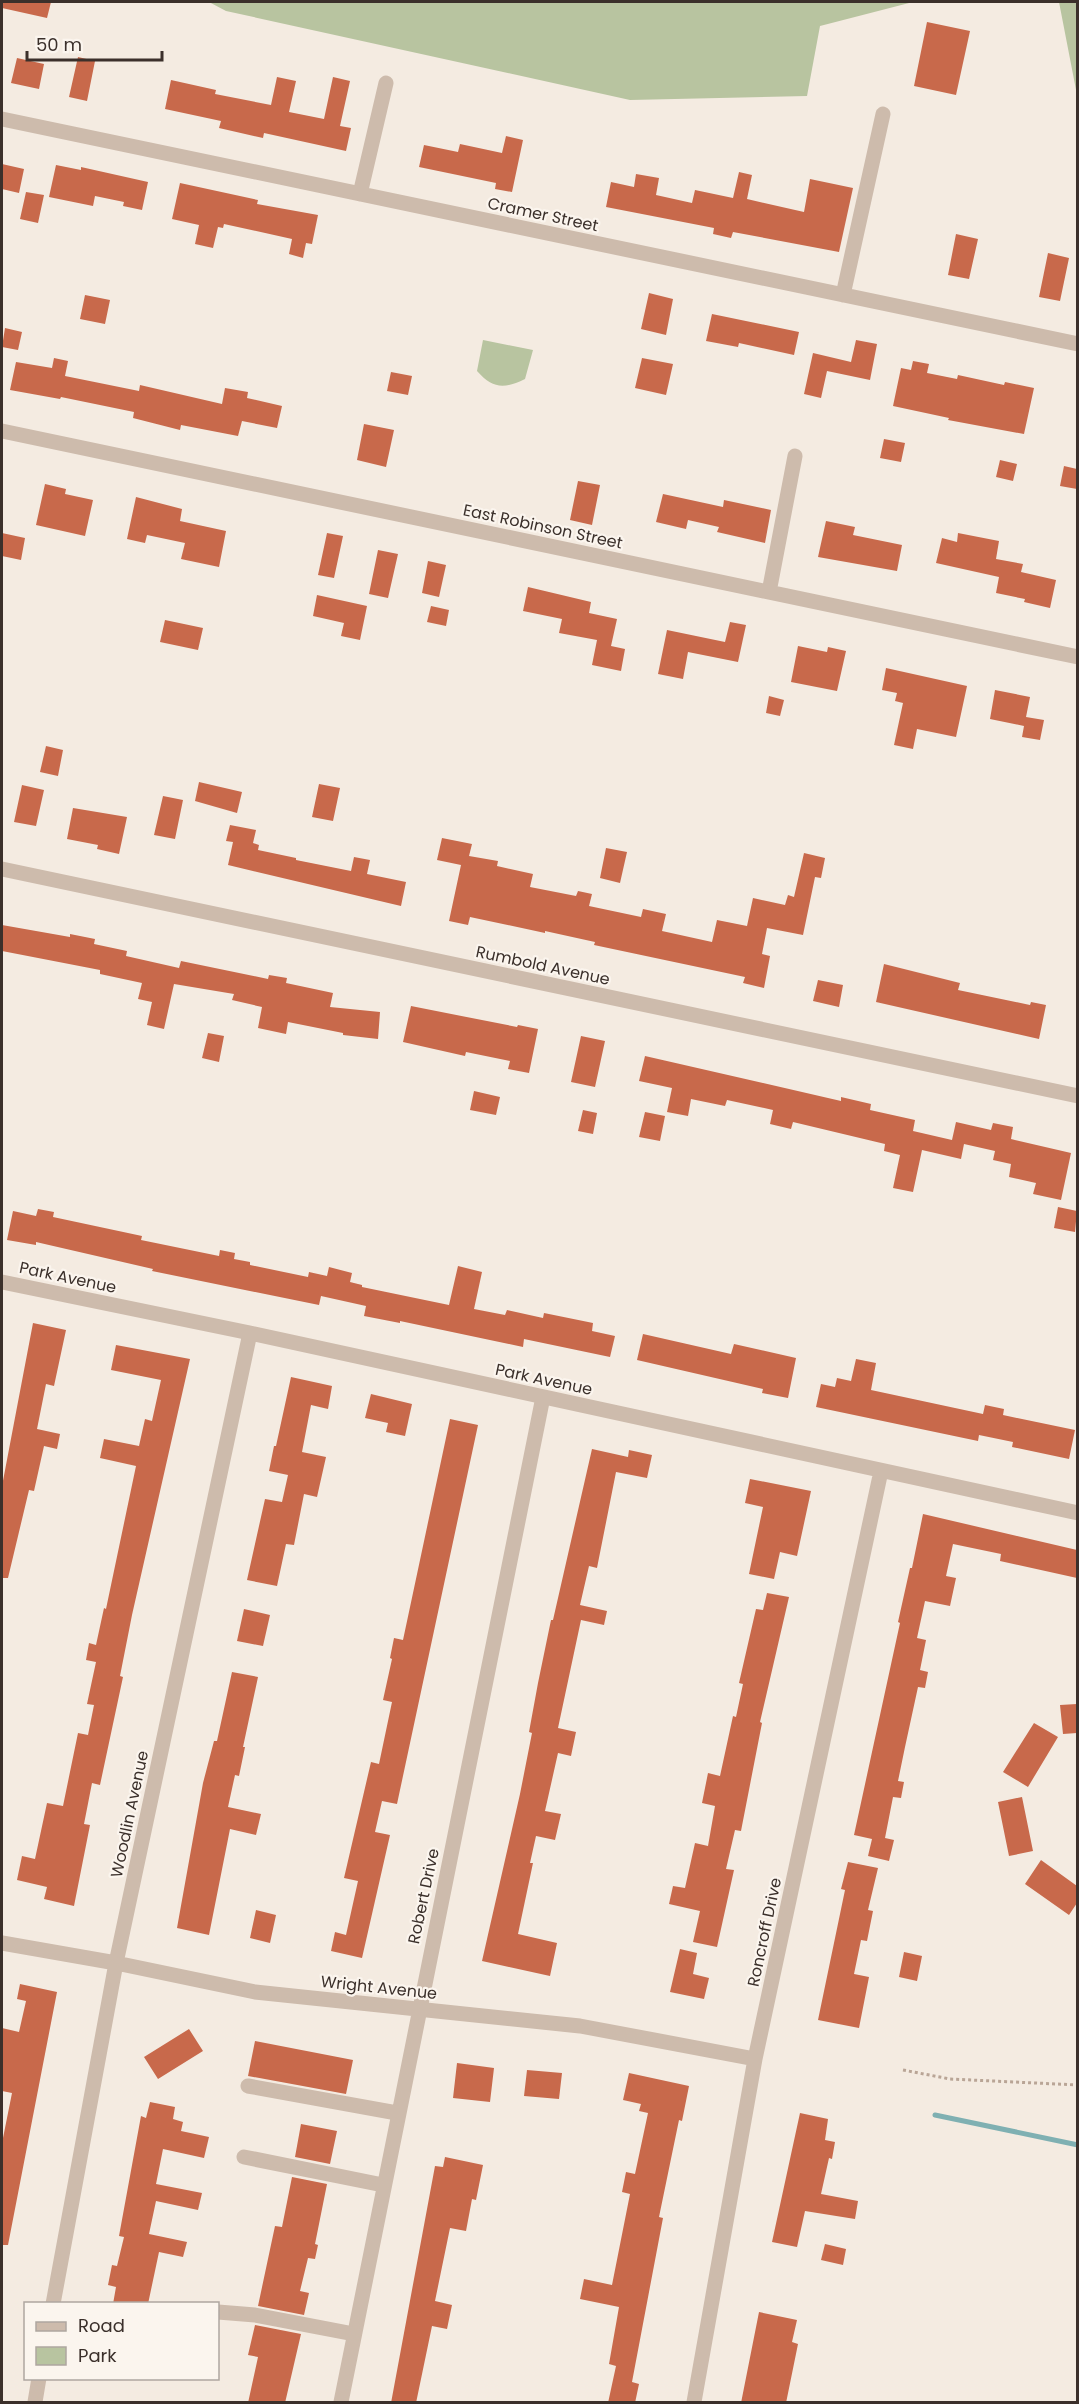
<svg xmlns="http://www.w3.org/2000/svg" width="1079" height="2404" font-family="Poppins,sans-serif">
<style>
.green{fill:#b8c4a0}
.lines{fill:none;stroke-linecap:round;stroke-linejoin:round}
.stream{stroke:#7fb0b2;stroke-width:5}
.building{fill:#c8694b}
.path{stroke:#b9a596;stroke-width:3;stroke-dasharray:3 3;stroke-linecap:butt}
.minor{stroke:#cdbbac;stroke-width:15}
.labels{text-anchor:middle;stroke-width:4.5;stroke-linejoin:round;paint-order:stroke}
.street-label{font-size:16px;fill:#3b302b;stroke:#fbf5ee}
</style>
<rect width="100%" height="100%" fill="#f4ebe1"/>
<path class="green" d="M209,2H913L820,26L807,96L630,100L226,11Z
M1059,2H1077V95Z
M483,340L533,350L525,379C504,389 493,389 477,371Z"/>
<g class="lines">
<path class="stream" d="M935,2115L1078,2145"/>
</g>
<path class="building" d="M2,2H51L47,18L2,8Z
M927,22L970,31L956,95L914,86Z
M78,57L95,61L87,101L69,97Z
M17,58L44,64L39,89L11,83Z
M277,77L296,81L289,112L324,119L333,77L350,81L340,126L351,128L346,151L264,133L263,138L219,128L221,121L165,109L171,80L216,90L215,94L271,105Z
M506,136L523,140L512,192L495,189L496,183L419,167L424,145L458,152L460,144L502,153Z
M2,164L24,169L19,193L2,189Z
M56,165L81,170V167L148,182L142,210L123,206L124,202L95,196L93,206L49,197Z
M739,172L752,175L747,199L804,212L810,179L853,188L839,252L733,232L731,238L713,234L714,228L606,207L611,182L634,187L636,174L659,178L656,195L692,203L695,190L733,198Z
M180,183L258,200L257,204L318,215L312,244L306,243L303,258L289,254L292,239L224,224L223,228L218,227L213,248L195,244L199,225L172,219Z
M26,192L44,195L38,223L20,219Z
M956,234L978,239L969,279L948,275Z
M1048,253L1069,258L1060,301L1039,297Z
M649,293L673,299L666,335L641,329Z
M85,295L110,300L105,324L80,319Z
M712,314L799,332L794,355L739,343L738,347L706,341Z
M5,328L22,332L18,350L2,347Z
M856,340L877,344L870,380L827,371L821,398L804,394L813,353L851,362Z
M54,358L68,361L65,376L139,391L140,385L222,404L225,388L248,392L247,398L282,406L277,428L242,421L238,436L181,425L180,430L133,418L134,412L61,397L60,399L10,390L16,362L52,368Z
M642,358L673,364L666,395L635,388Z
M913,361L929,364L927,373L957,379L958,375L1004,385L1005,382L1034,388L1024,434L948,420L949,418L893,406L901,368L911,370Z
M391,372L412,376L408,395L387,391Z
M364,424L394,430L386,467L357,460Z
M884,439L905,443L901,462L880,458Z
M1000,460L1017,464L1013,481L996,477Z
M1064,466L1077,469V489L1060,486Z
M578,481L600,485L592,525L570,520Z
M45,484L66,489L65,494L93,500L85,536L36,525Z
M663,494L723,507L724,500L771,510L765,543L717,532L719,527L688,520L686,529L656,522Z
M136,497L182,509L180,521L226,531L219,567L181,559L185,543L147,535L145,543L127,539Z
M826,521L855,527L853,535L902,545L897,571L818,557Z
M2,533L25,538L21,560L2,556Z
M327,533L343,536L334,578L318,575Z
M958,533L999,541L996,559L1023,564L1021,572L1056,580L1050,608L1024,602L1025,599L996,593L999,577L936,563L942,538L957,542Z
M378,550L398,554L388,598L369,594Z
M428,561L446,565L439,597L422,593Z
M528,587L591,602L589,613L617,619L611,646L625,649L621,671L592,665L597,640L559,633L562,619L523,611Z
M317,595L367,606L360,640L341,636L344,623L313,616Z
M431,606L449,610L446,626L427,622Z
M165,620L203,628L198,650L160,642Z
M730,622L746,625L738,662L688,652L683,679L658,674L667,630L725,642Z
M798,646L827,652L828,647L846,651L837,691L791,682Z
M886,668L967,686L956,737L917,729L913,749L894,745L903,703L895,701L897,693L882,690Z
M995,690L1030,697L1026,717L1044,720L1040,740L1022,737L1024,726L990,719Z
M769,696L784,700L780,716L766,713Z
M46,746L63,750L58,776L40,772Z
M199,782L242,792L237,813L195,801Z
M319,784L340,788L333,821L312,817Z
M22,785L44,790L36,826L14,822Z
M163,796L183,800L175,839L154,835Z
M73,808L127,817L119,854L97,849L98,845L67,839Z
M230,825L256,830L253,843L259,845L258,850L296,858V860L351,871L354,857L370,860L367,874L406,882L401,906L228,865L233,842L226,841Z
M442,838L472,844L469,856L498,861L497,866L533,874L530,887L576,896L578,891L592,894L589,906L641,917L643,909L666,914L662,931L712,942L717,920L747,926L753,898L785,905L788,895L794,897L804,853L825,858L821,878L815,877L803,935L767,928L762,954L770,956L764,988L743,983L745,977L594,945L595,942L545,931V933L470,917L468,925L449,921L461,865L437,860Z
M606,848L627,852L620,883L600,878Z
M2,925L70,937V934L95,939L94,944L127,951L126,956L179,968L181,961L268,979L269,975L287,978L286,983L333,993L330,1007L380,1012L378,1039L343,1035V1033L288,1022L286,1034L258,1028L262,1007L232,1000L234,994L174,984L164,1029L147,1025L152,1002L138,999L142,983L100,974V970L2,951Z
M884,964L960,983L958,990L1030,1005L1031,1002L1046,1005L1039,1039L876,1002Z
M818,980L843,985L839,1007L813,1001Z
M411,1006L517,1027L518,1025L538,1029L529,1073L508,1069L510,1061L466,1052L465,1056L403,1042Z
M208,1033L224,1036L219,1062L202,1058Z
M581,1036L605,1041L595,1087L571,1082Z
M645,1056L841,1101V1097L871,1104L870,1110L915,1120L913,1131L952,1140L956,1122L991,1130L993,1123L1013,1127L1011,1139L1071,1153L1061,1200L1033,1194L1036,1183L1009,1177L1011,1164L993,1160L995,1151L964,1144L961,1159L922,1150L913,1192L893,1188L900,1155L884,1151L885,1144L793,1122L791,1129L770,1124L773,1110L727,1100L725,1106L691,1099L688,1116L667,1112L672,1088L639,1081Z
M474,1091L500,1097L496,1115L470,1110Z
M583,1110L597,1113L593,1134L578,1131Z
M645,1112L665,1116L660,1141L639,1137Z
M1058,1207L1077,1211L1075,1232L1054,1228Z
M38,1209L54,1212L53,1217L142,1236L141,1240L219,1256L220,1250L235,1253L234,1259L250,1262V1265L308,1277L309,1272L327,1276L329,1267L352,1273L350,1282L362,1285V1287L449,1305L458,1266L482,1272L474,1309L505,1315L507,1310L543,1318L544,1313L593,1323L592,1331L615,1336L610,1357L524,1339L523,1347L400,1321V1323L364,1316L366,1306L321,1296L319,1305L152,1271L153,1269L36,1242V1245L7,1240L13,1211L36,1216Z
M33,1323L66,1330L54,1386L46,1384L37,1429L60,1434L57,1449L44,1446L34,1491L29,1490L8,1578H2V1486Z
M643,1334L731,1354L734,1344L796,1358L788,1398L762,1393L763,1389L637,1360Z
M116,1345L190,1359L132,1615L120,1676L123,1677L100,1785L92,1783L84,1824L90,1825L74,1906L44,1899L47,1887L17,1880L22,1856L35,1859L47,1803L63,1806L78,1733L88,1735L94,1705L87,1704L96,1662L86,1660L89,1643L96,1645L104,1608L106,1609L136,1466L100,1458L104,1439L139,1446L145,1419L152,1421L161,1380L111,1370Z
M856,1359L876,1363L871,1390L983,1414L985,1405L1004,1409L1003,1415L1075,1430L1069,1459L1012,1447L1013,1442L979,1435L978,1441L816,1407L821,1384L835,1387L837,1378L851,1381Z
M291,1377L332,1386L328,1409L311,1405L302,1452L326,1457L317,1497L304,1494L294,1545L286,1544L277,1586L247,1580L265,1499L282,1502L288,1475L269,1471L274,1446H276Z
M371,1394L412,1404L405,1436L386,1432L388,1423L365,1418Z
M450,1419L478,1425L397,1804L382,1801L375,1832L390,1835L362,1958L331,1951L335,1932L346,1935L358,1881L344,1878L371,1762L379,1764L392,1702L383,1700L392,1659L390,1658L394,1638L403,1640Z
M592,1449L628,1457L629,1450L652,1455L647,1478L616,1472L597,1568L589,1566L580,1605L607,1611L604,1625L581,1620L558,1728L576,1732L571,1756L558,1753L545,1811L561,1814L555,1840L536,1836L530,1863H533L518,1934L557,1943L550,1976L482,1961L520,1794L532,1733L529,1732L538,1683L551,1620H553Z
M750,1479L811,1491L797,1556L780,1552L774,1579L749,1574L763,1507L745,1503Z
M923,1514L1077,1550V1578L1000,1561L1001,1554L953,1544L946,1576L956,1578L950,1606L925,1601L917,1638L926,1640L920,1670L928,1672L925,1688L918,1687L905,1747L898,1781L904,1782L901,1798L893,1797L885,1838L894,1840L889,1861L868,1856L872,1839L854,1835L900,1623L898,1622L910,1568H912Z
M767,1593L789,1597L760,1722L762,1723L741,1831L735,1830L726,1869L734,1870L717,1947L693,1942L700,1911L669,1904L673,1886L685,1888L695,1843L708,1846L715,1806L702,1803L708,1773L720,1776L733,1716L736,1717L743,1684L739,1683L756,1609L763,1610Z
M244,1609L270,1615L263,1646L237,1641Z
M232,1672L258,1677L243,1747H245L239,1776L235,1775L228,1807L261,1814L256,1835L230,1829L209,1935L177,1928L203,1783L214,1741H217Z
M1077,1704V1733L1063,1734L1060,1705Z
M1034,1723L1058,1737L1028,1787L1003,1772Z
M1022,1797L1033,1851L1009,1856L998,1802Z
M1041,1860L1077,1886V1903L1069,1915L1025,1884Z
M848,1862L878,1868L868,1910L873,1911L867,1941L861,1940L854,1974L869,1977L859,2028L818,2020L845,1890L841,1889Z
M256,1910L276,1915L270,1943L250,1938Z
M680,1949L697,1953L693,1974L709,1978L704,1999L670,1992Z
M904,1952L922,1956L917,1981L899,1977Z
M20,1984L57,1992L8,2245H2V2143L12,2093L2,2091V2028L19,2032L26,2001L17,1999Z
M189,2029L203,2051L158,2079L144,2057Z
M255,2041L353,2060L346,2094L248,2076Z
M457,2063L494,2068L490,2102L453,2098Z
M527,2070L562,2073L559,2099L524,2096Z
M629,2073L689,2086L682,2121L679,2120L659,2217L663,2218L632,2382L639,2384L635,2403H608L616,2366L609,2364L619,2307L580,2299L584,2279L612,2285L630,2194L622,2192L626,2172L635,2174L648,2113L639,2111L641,2104L623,2100Z
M150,2102L175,2107L173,2119L183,2122L181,2131L209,2137L204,2158L163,2149L156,2184L202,2193L198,2210L156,2201L149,2234L187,2242L183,2257L159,2252L148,2304H113L116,2287L108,2285L112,2265L117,2266L124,2237L119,2236L141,2116L146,2118Z
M800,2113L828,2119L825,2140L835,2142L832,2159L829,2158L821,2194L858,2201L855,2219L805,2211L797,2247L772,2242Z
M301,2124L337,2131L330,2164L295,2157Z
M445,2157L483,2165L476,2200L472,2199L466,2231L450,2228L435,2301L452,2305L447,2329L432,2326L416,2403H391L435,2166L443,2167Z
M292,2177L327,2184L315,2244L318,2245L315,2259L308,2258L300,2291L309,2293L304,2315L258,2306L275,2226L282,2227Z
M825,2244L846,2249L843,2265L821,2260Z
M759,2312L797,2320L792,2342L798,2344L786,2403H741Z
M255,2325L301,2334L285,2403H248L258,2357L248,2355Z"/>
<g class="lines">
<path class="path" d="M903,2070L950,2079L1078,2085"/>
<path class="minor" d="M2,119L1078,344
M360,194L386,83
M843,295L883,114
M2,431L1078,657
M769,592L795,456
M2,869L1078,1096
M2,1282L250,1333L1078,1513
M2,1943L116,1963L255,1992L580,2026L755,2059
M248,2086L397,2113
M244,2157L383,2185
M53,2304L116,1963L250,1333
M218,2312L255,2315L354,2334
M35,2402L39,2378
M341,2402L543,1397
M694,2402L755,2059L881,1471"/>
</g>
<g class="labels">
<g class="street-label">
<text transform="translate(543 214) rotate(12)" y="6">Cramer Street</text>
<text transform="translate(543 526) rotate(12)" y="6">East Robinson Street</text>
<text transform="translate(543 965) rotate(12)" y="6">Rumbold Avenue</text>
<text transform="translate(68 1277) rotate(12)" y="6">Park Avenue</text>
<text transform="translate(544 1379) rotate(12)" y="6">Park Avenue</text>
<text transform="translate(129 1814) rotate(-78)" y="6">Woodlin Avenue</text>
<text transform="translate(423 1896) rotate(-78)" y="6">Robert Drive</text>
<text transform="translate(764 1932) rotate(-78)" y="6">Roncroff Drive</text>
<text transform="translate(379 1987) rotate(6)" y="6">Wright Avenue</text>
</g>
</g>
<rect width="1079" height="2404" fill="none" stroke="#3b302b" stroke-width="6"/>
<rect x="24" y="2302" width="195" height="78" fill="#fbf5ee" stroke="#aea6a0" stroke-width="1.5"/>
<rect x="36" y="2322" width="30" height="9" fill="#cdbbac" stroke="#aea6a0" stroke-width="1.5"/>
<text x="78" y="2332" font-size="18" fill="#3b302b">Road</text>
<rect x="36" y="2347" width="30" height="18" fill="#b8c4a0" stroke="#aea6a0" stroke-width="1.5"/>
<text x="78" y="2362" font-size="18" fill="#3b302b">Park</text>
<path d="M27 51v9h135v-9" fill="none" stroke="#3b302b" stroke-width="3"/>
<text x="36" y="51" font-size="18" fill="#3b302b" stroke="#fbf5ee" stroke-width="4.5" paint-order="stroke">50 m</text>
</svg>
